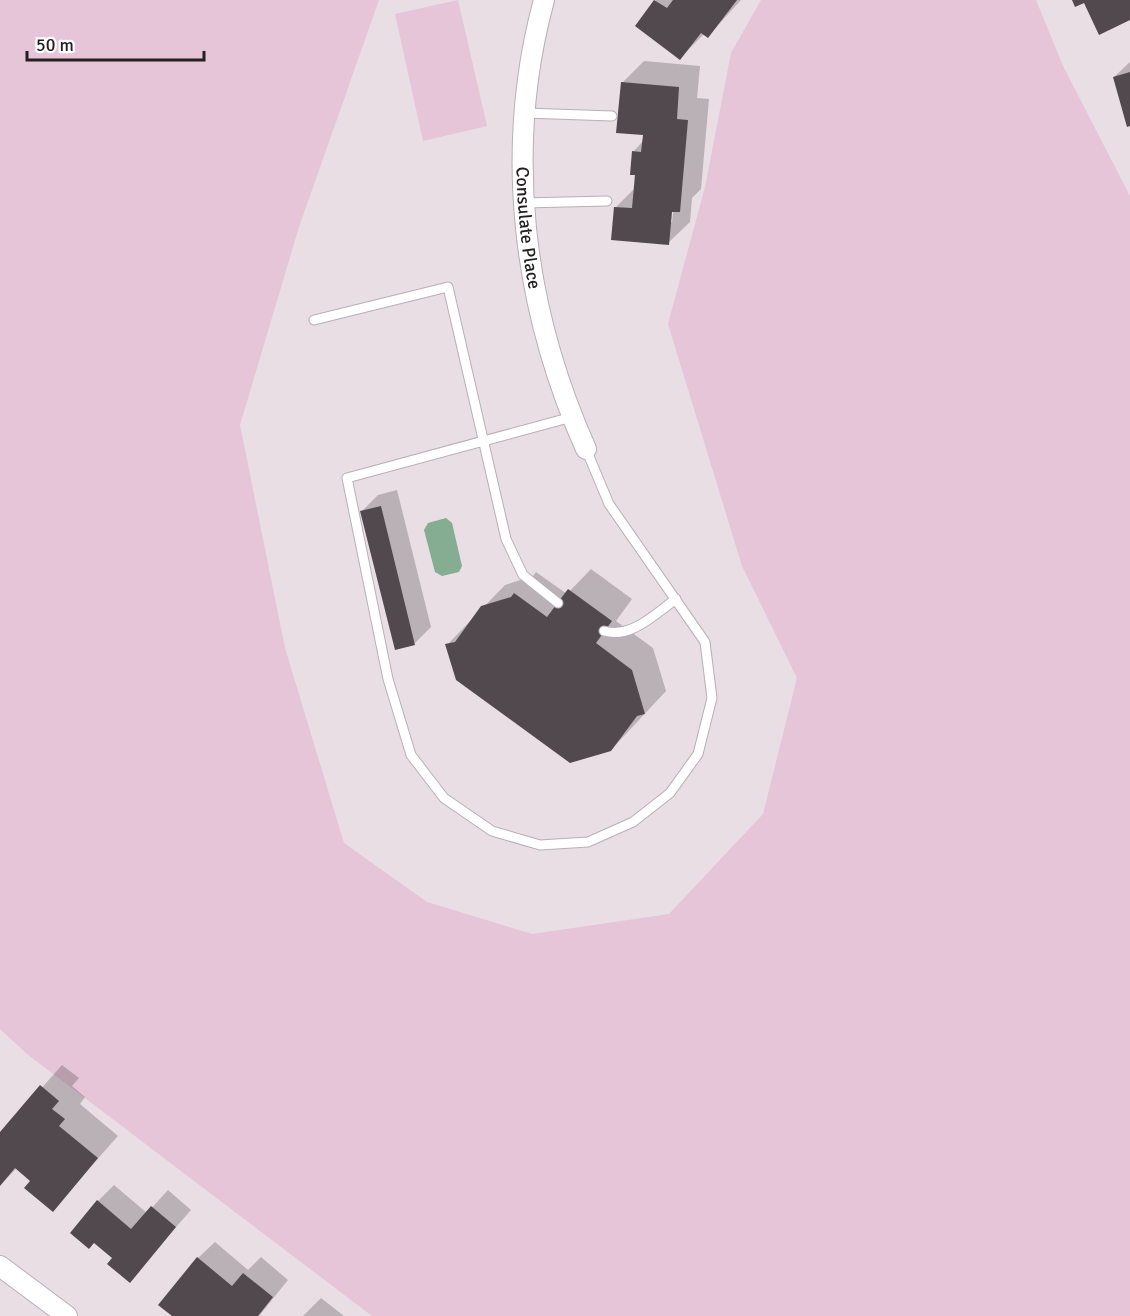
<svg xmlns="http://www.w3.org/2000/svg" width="1130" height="1316" font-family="Signika,sans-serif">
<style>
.green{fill:#e6c5d9}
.water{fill:#85ad91}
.shadow{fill:#0003;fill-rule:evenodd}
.building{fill:#51494d}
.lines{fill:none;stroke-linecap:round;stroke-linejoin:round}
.service-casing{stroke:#b9afb5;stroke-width:11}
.minor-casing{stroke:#b9afb5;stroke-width:22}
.service{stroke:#fff;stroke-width:9}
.minor{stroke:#fff;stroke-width:20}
.labels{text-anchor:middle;stroke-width:6;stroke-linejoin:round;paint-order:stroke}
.street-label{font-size:18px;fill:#242022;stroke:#fff}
</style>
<rect width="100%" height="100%" fill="#e8dee4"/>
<path class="green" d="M0,0H379L299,227L240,425L285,648L344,843L427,902L532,934L669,914L763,814L797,678L742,566L668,324L705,187L731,53L761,0H1036L1063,66L1130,196V1316H372L27,1054L0,1029Z
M458,0L487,126L423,141L395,14Z"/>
<path class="water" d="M446,518L452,523L462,566L459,572L442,576L435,572L424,530L428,523Z"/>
<path class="shadow" d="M656,0H741L708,36L704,34L680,58L637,26Z
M644,61L700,66L697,98L709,99L701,189L692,198L690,222L668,243L616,207L635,188L634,151L643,141L644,134L622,83ZM671,204H674L672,222H669Z
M1130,62V125L1114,77Z
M397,490L431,627L415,643L396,648L362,511L378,495Z
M591,569L632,599L616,621L653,648L666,691L611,750L447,645L505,585L533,576L536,572L567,594Z
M62,1065L79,1078L72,1086L85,1097L80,1104L118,1136L52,1210L32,1181L17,1168L0,1185V1135Z
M114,1185L147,1213L168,1190L191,1210L129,1281L114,1258L98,1201Z
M215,1242L248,1270L261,1257L288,1280L259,1316H174L198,1258Z
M321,1298L344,1316H303Z"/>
<path class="building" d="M654,0L667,8L673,0H737L708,38L701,33L680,60L635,26Z
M1072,0H1130V20L1099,35L1084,3L1075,7Z
M1130,72V126L1127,127L1113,77Z
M621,82L679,87L677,119L688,120L680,212H672L669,245L611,240L614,207L632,208L635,175H630L632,151L641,152L643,135L616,133Z
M381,506L415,645L395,650L360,511Z
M568,589L612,621L596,643L632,670L645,714L637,716L611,751L570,763L456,680L445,644L455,642L481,606L511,597L514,593L547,617Z
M40,1085L59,1101L52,1109L65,1119L59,1126L98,1158L53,1212L24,1188L30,1181L15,1168L0,1186V1132Z
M97,1200L131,1229L151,1206L176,1227L130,1283L107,1264L112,1258L94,1243L89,1249L70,1233Z
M197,1257L232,1286L243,1273L273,1297L258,1316H172L158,1305Z"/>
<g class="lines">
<g class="service-casing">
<path id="service" d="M525,113L612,116
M523,203L607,201
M314,320L448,287L506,539L523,575L558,603
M572,417L347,478L388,679L411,755L444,798L492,831L540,845L588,842L633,822L670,793L698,754L712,698L705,642L609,504L586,449
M604,631C631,639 655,614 676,599"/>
</g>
<g class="minor-casing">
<g id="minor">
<path id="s1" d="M544,0C503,151 523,308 586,449"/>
<path d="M0,1266L67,1316"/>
</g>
</g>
<use href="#service" class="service"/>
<use href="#minor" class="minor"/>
</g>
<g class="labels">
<g class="street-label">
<text dy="6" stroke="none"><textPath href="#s1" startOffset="230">Consulate Place</textPath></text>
</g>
</g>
<path d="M27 51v9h177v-9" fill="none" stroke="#242022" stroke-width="3"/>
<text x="36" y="51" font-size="18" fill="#242022" stroke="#ffffff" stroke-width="4.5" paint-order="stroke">50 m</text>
</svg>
